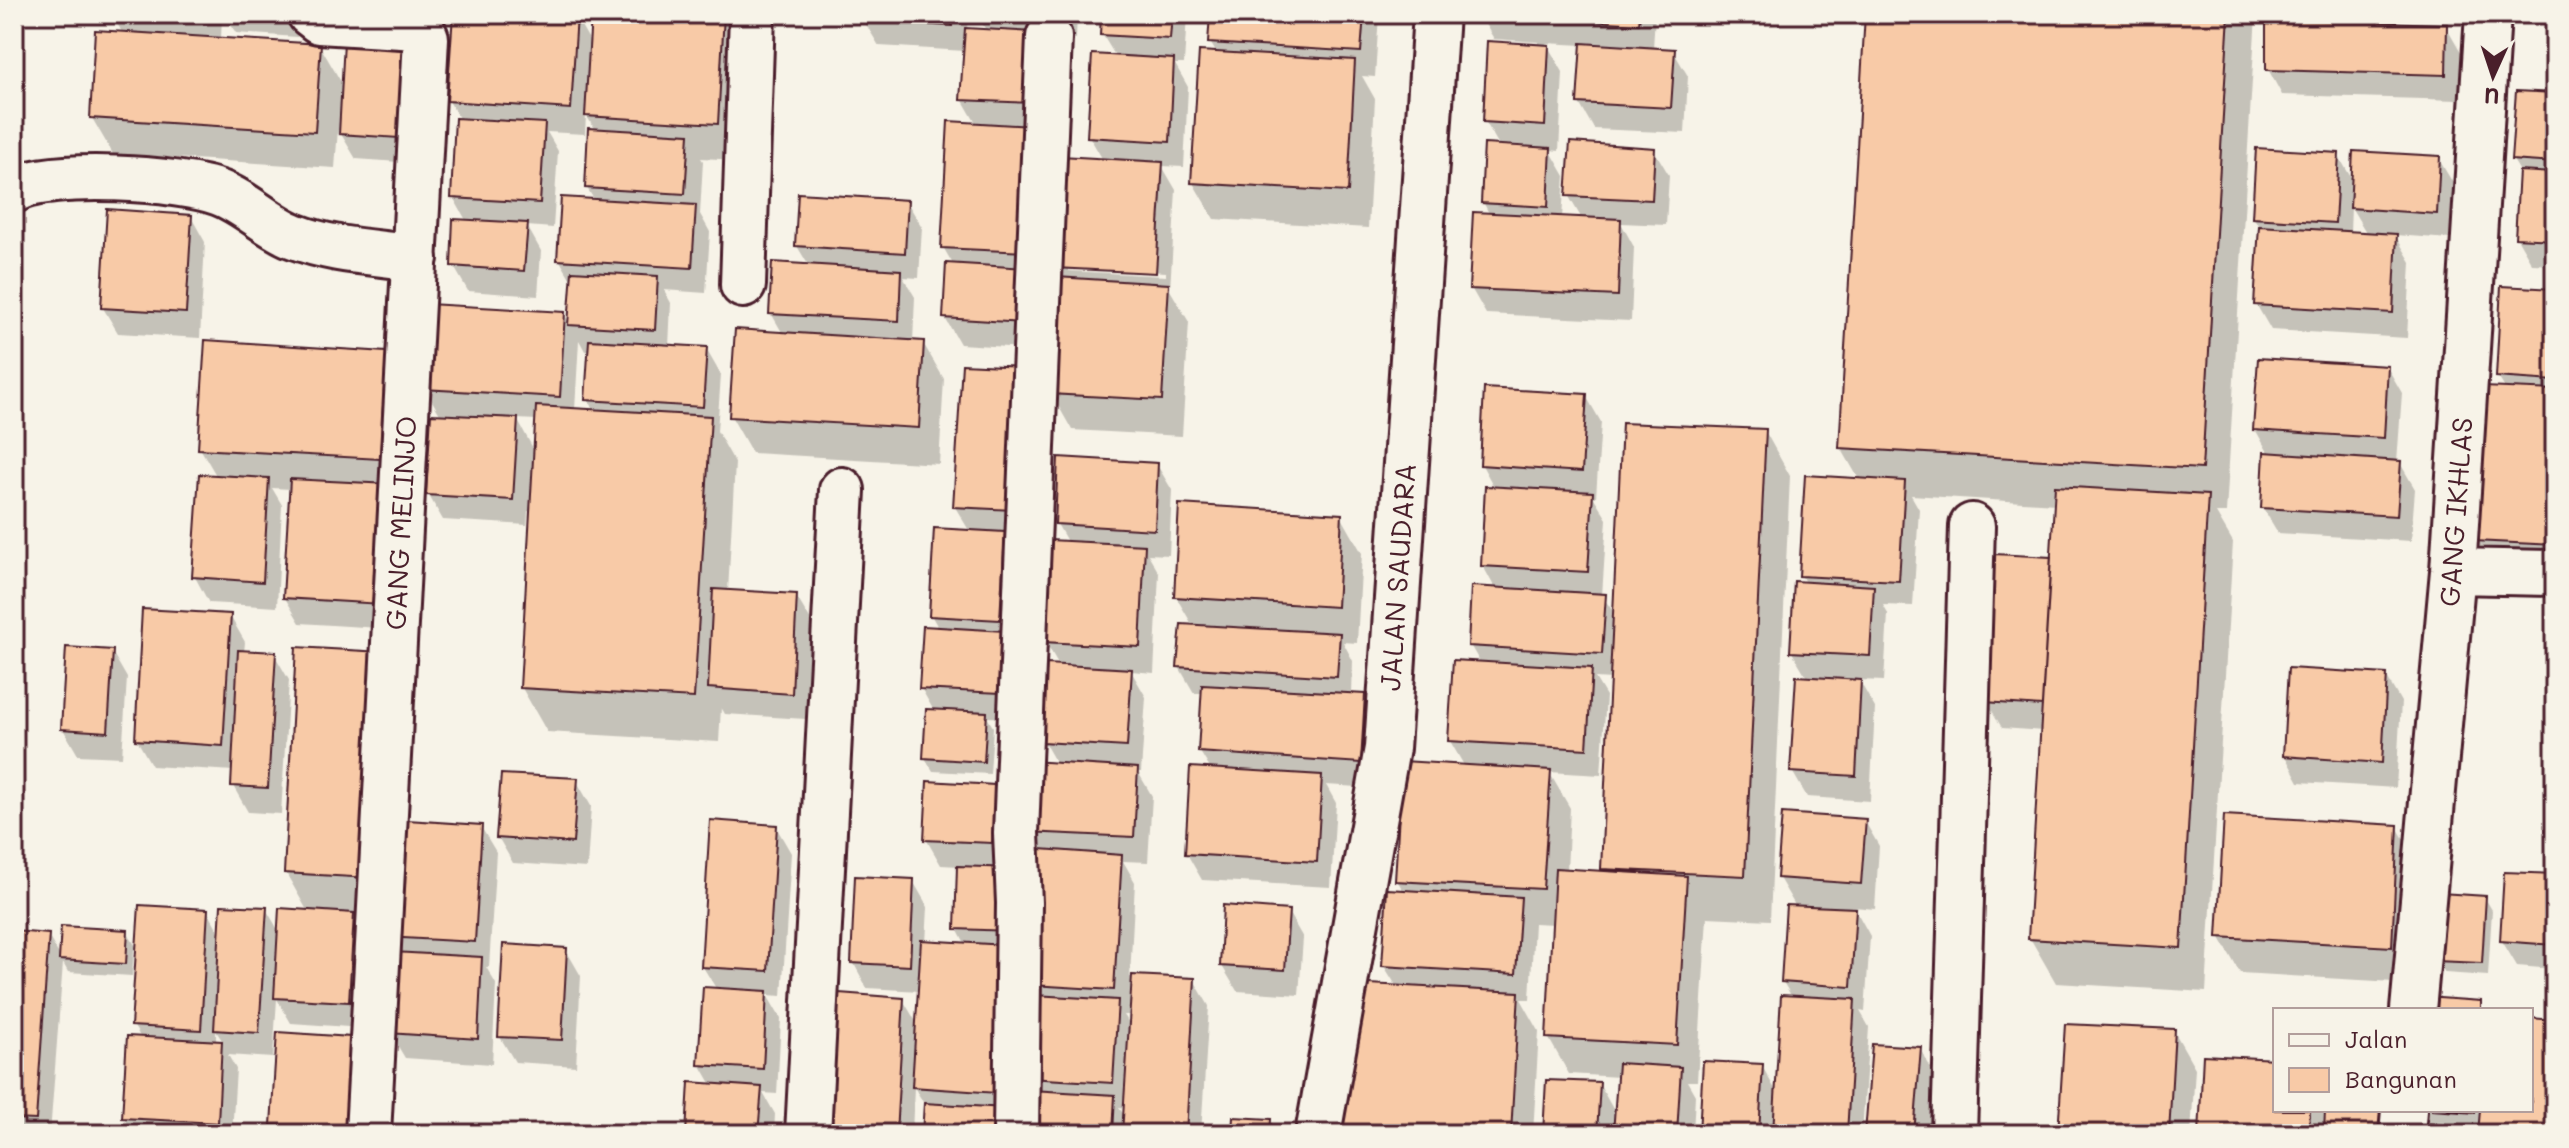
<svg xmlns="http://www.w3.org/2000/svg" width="2569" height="1148" font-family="Mali,sans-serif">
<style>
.shadow{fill:#0003;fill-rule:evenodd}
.building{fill:#f8caa7;stroke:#4a1f2b;stroke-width:2}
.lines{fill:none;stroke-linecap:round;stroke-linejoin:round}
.minor-casing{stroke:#4a1f2b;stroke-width:50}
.minor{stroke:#f7f3e8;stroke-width:44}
.labels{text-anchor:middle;stroke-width:8;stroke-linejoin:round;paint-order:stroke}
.street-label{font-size:28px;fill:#4a1f2b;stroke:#f7f3e8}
</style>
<rect width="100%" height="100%" fill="#f7f3e8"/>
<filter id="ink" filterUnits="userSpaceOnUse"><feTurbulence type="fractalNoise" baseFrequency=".0125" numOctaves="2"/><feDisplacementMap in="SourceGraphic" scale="16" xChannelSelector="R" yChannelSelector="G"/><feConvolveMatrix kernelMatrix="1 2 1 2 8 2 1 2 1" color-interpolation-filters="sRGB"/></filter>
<g filter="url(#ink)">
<path class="shadow" d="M112,14H222L221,40L320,46L344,87L346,43L413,163L356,159L338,129L335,168L113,154L92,118L123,34Z
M224,14H298L297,37L236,33Z
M455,14L576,17L591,43L593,14L723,15L744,52L738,160L701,158L703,161L700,214L710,232L706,293L664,290L671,303L669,347L706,349L721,375L717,431L735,463L728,592L796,596L811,621L806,719L725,714L721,707L719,742L547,732L522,688L532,512L528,511L527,525L443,520L428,494L441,416L425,389L564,314L570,324L573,283L559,259L595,201L587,188L596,131L586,115L585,134L547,132L558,151L553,228L527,226L541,251L538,296L468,291L453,265L467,222L453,197L460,120L449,101ZM579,340L585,351H590L587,399L594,411L575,410ZM517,419L537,420L535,452Z
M865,14H968L967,30L987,32L977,14H1077L1076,39L1035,37L1038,349L960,344L945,318L954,266L943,247L977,125L962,99L966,51L879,46L864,21Z
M1103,14H1187L1184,64H1175L1188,87L1184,167L1162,166L1176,190L1170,290L1189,322L1182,436L1072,430L1051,393L1063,279L1056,267L1103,160L1089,136L1116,57L1102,34ZM1069,267L1166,272V276L1069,271Z
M1212,14H1379L1375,77L1362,76L1375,99L1368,228L1214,219L1193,183L1217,54L1210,42Z
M1479,14H1655L1653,49L1673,51L1688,76L1685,133L1594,129L1579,103L1583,45L1546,43L1563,72L1559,151L1550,150L1565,176L1562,218L1582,219L1568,195L1654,150L1669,175L1666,225L1621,223L1634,247L1631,321L1486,314L1471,288L1490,215L1483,202L1500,147L1485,121L1539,42L1494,39Z
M1867,14H2256L2226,513H2216L2233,542L2206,992L2056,983L2030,938L2043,731L2002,728L1987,702L2053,564L2056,504L1911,495L1919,509L1913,606L1883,605L1888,614L1884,681L1859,680L1875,708L1870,801L1807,797L1792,771L1808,679L1792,652L1806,584L1801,575L1860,481L1841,448Z
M2446,26L2461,52L2459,100L2282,95L2268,69Z
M2555,95V265L2532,264L2517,238L2521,173L2513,160Z
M2338,155L2353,181L2438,158L2453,183L2450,239L2395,235L2411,262L2407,338L2271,330L2256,304L2261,230L2254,218ZM2351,207L2367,234L2350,233Z
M907,202L922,227L919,278L903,277L915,297L913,342L923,343L944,379L939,464L752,453L731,416L783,334L771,313L809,266L797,246Z
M191,217L205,242L200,338L118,333L103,308Z
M2555,291V580L2497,577L2476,540L2506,390L2498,377Z
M385,354L406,390L396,629L300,623L285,598L291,489L272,488L282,505L277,607L209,603L195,577L217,477L200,448Z
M964,366L1027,536L1004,534L1019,560L1015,718L987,717L993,727L990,774L933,771L925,758L934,711L921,688L939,629L931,615L970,532L955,507Z
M2387,367L2402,393L2397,463H2400L2415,489L2411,541L2278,533L2263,508L2269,454L2255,429Z
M1586,396L1601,422L1596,497L1593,496L1607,519L1602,596L1615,614L1765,431L1790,476L1770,920L1707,917L1697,1081H1687L1695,1095L1693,1134H1545L1599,1084L1617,1116L1619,1077L1569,1074L1548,1037L1554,924L1534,923L1530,999H1521L1539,1031L1533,1134H1343L1397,987L1384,966L1404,892L1397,880L1465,767L1450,741L1481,664L1470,645L1496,590L1483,566L1495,489L1482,465ZM1595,678L1612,679L1603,868L1606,873L1567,871L1570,808L1549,772L1601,775L1606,696Z
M1157,465L1172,490L1169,555L1148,554L1159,573L1154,673L1131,671L1146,697L1141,772H1138L1152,796L1148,862L1123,861L1135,882L1130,977L1194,980L1209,1006L1201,1134H1030V1078L1041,997L1034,984L1041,854L1028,831L1057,765L1044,742L1060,667L1045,641L1068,543L1057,524ZM1124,1015H1131V1026ZM1119,1107L1126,1108L1125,1118Z
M1341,516L1362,553L1357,643L1343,642L1353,661L1352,695L1364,696L1379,722L1375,788L1326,785L1336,803L1331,887L1202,880L1187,854L1211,770L1200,752L1203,693H1194L1179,667L1193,626L1176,597Z
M230,616L245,642L244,653L274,654L289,680L281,814L248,812L233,786L234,771L152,766L137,740Z
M112,652L127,678L122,757L78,755L63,729Z
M2386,676L2401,702L2396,788L2299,782L2285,756Z
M576,780L591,806L587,868L513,863L498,837Z
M994,786L1009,812L1011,1118L924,1134L926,1107L914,1087L912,1134H832L903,1000L918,1025L920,991L867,988L853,962L913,881L928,907L926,943L966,945L957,928L959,866L941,865L926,839Z
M1864,820L1879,846L1875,909L1854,907L1870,936L1865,1012L1860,1011L1869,1027L1862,1134H1701L1762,1066L1777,1093L1792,997L1783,982L1796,907L1779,878Z
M395,821L481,827L496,852L489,967H486L496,984L492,1064L405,1058L390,1033L389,913L351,912L368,940L363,1028L291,1023L277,999L273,1058L228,1055L236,1069L232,1134H133L124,1118L141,1038L133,1025L207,910L221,935L266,909L280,933L308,912L286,873ZM216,1031L224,1043H216Z
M776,827L791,853L782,996L767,995L781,1019L777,1094L763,1093L775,1114L774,1134H688L712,1085L700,1064L717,990L703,967Z
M2397,827L2418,863L2412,983L2240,973L2219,936Z
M2506,874L2555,876V969L2517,966L2502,941Z
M2485,898L2492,910L2488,976L2445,973L2437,960Z
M1288,912L1303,938L1299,995L1237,991L1222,966Z
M127,932L138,950H134L132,976L68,972L63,963L50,1134H14V933L48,936L61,958Z
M566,950L581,976L576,1066L515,1062L500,1037Z
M2531,1020L2555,1022V1134H2409L2431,1126L2422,1110H2531Z
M2174,1031L2195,1068L2191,1134H2060Z
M349,1038L364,1064L361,1134H279L273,1125Z
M1920,1049L1935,1075L1930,1134H1867Z
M2275,1061V1110H2405L2403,1134H2201Z
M1270,1121L1277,1134H1234Z"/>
<path class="building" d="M110,14H207L206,21Z
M453,14L577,15L571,109L447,101Z
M591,14H724L718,124L585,116Z
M863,14H952V26L862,21Z
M1101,14H1172L1170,39L1100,35Z
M1210,14H1364L1361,52L1208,43Z
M1477,14H1640L1639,24Z
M1865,14H2229L2202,469L1839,448Z
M2266,19L2447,24L2446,75L2266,70Z
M965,28L1035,32L1031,103L960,100Z
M95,30L321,44L315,132L90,118Z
M344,41L404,45L399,138L339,134Z
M1487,41L1549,45L1545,126L1483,122Z
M1581,43L1675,49L1671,108L1577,103Z
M1199,51L1355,60L1348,192L1191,183Z
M1092,54L1174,59L1170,142L1087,137Z
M2516,91L2555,93V163L2511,160Z
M455,118L545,123L540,203L451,198Z
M948,121L1033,126L1026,252L941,248Z
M588,128L689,134L685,194L585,188Z
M1570,142L1655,148L1652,200L1566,196Z
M1484,144L1551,148L1548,207L1481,203Z
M2256,148L2339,153L2335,223L2252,218Z
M2353,151L2440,156L2437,214L2350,208Z
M1061,156L1163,162L1156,273L1054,268Z
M2519,171L2555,173V240L2515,238Z
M798,193L908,200L905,253L795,246Z
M561,197L696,205L692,268L557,260Z
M107,209L192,215L186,313L101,308Z
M1473,212L1621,219L1618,296L1469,289Z
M453,219L528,223L524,271L451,266Z
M2259,226L2397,234L2393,313L2254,305Z
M772,262L901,270L899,321L769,314Z
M946,263L1028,268L1024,323L943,318Z
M572,271L658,276L655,330L568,325Z
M1056,277L1169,284L1162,400L1049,394Z
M2501,286L2555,289V381L2496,377Z
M428,304L565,312L560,397L423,389Z
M735,329L924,341L919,428L729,417Z
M205,340L386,352L380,459L198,449Z
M589,340L707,347L703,407L585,400Z
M2258,358L2388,366L2384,438L2253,430Z
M962,364L1023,367L1013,510L953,507Z
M2483,387L2555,390V545L2474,541Z
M1484,388L1587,394L1582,472L1480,465Z
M536,406L711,416L694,698L520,688Z
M431,414L518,418L513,500L426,495Z
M1622,423L1766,429L1745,876L1601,869Z
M2264,452L2401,461L2397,516L2261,508Z
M1058,457L1158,463L1155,530L1055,524Z
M199,474L269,478L263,582L192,577Z
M1805,475L1905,481L1899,581L1799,576Z
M290,479L389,484L382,604L283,598Z
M1485,486L1593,492L1588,572L1481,566Z
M2055,486L2208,495L2181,948L2028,939Z
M1179,504L1342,514L1337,607L1174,597Z
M934,528L1005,532L1000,620L929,616Z
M1049,540L1145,545L1140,647L1043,642Z
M1994,554L2051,557L2042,706L1985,702Z
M1794,581L1874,586L1870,656L1790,652Z
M1471,586L1606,594L1602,654L1468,646Z
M713,589L797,594L792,694L708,688Z
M142,609L231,614L223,746L135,740Z
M1181,624L1340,633L1337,677L1177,667Z
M923,626L1005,631L1001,693L919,689Z
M66,647L113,650L108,732L61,729Z
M296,647L382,652L370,878L284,873Z
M238,650L276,652L268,788L231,786Z
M1453,660L1592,668L1587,749L1448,741Z
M1046,664L1132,669L1127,747L1042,742Z
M2288,668L2387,674L2382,763L2283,756Z
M1796,676L1861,680L1856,776L1790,772Z
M1202,685L1365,694L1361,763L1198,752Z
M926,709L987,712L984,762L923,758Z
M1030,761L1138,768L1134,837L1026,832Z
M1402,761L1551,770L1543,889L1395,881Z
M1190,767L1322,775L1317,862L1185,854Z
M501,774L578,778L573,843L496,838Z
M927,781L995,785L992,843L924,840Z
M1782,813L1866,819L1861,884L1777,878Z
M2224,815L2398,825L2392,947L2217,937Z
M392,819L482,825L475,942L385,937Z
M710,820L777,825L768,971L701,967Z
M1040,849L1122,855L1114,990L1032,985Z
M957,866L1014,868L1012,931L955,929Z
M1555,868L1687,876L1677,1045L1546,1038Z
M2504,872L2555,874L2554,945L2500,941Z
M855,876L914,879L910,966L851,963Z
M1387,889L1521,897L1516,974L1382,966Z
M2440,893L2486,896L2482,963L2435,961Z
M139,905L208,909L201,1030L131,1026Z
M221,905L267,907L259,1033L214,1030Z
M1223,905L1289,910L1285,970L1220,966Z
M1786,905L1856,908L1851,987L1781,982Z
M279,908L354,913L349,1002L274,998Z
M61,926L128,930L126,964L59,960Z
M14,931L49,934L36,1120L14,1119Z
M921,940L1006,945L997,1093L912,1087Z
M503,944L567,948L562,1040L498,1037Z
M393,952L482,957L478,1039L388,1033Z
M1132,975L1195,978L1186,1134H1122Z
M1349,983L1519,992L1511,1134H1341Z
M703,987L767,991L763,1069L698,1065Z
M839,993L904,998L896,1134H830Z
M1034,995L1118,1000L1113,1083L1028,1078Z
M1781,995L1855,999L1847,1134H1773Z
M2425,997L2481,1001V1010H2424Z
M2531,1018L2555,1020L2551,1134H2478L2480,1110H2531Z
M2065,1024L2175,1029L2169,1134H2058Z
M277,1032L351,1037L346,1129L271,1125Z
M127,1036L222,1041L218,1123L122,1118Z
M1872,1044L1921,1047L1914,1134H1865Z
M2203,1055L2275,1059V1110H2310L2309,1134H2199Z
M1703,1061L1763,1064L1759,1134H1699Z
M1618,1063L1681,1067L1677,1134H1613Z
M1546,1080L1600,1082L1597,1134H1543Z
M689,1082L762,1087L758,1134H686Z
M1031,1090L1115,1095L1113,1134H1028Z
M924,1103L1005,1108L1004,1134H922Z
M2325,1110H2389L2388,1134H2324Z
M2431,1110H2475V1113Z
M1233,1117L1271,1119L1270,1134H1232Z
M2408,1122L2444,1125L2443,1134H2407Z"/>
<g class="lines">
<g class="minor-casing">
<path id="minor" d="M310,14L319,21L418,27L422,29L426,38L368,1134
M14,190C49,170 182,178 220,193C247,203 268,226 294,236C332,251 375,252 415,258
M743,285L752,14
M2453,571L2555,573
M2413,1010L2453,571L2488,14
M808,1134L842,490
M1016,1134L1019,903L1016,833L1049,37
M1318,1134L1387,748L1436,14
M1954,1134L1972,526
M2402,1134L2404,1110"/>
</g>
<use href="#minor" class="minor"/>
</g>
</g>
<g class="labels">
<g class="street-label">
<text transform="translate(2456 512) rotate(-86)" y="10">GANG IKHLAS</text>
<text transform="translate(401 523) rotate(-87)" y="10">GANG MELINJO</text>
<text transform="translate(1398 577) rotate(-86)" y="10">JALAN SAUDARA</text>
</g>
</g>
<rect width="2569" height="1148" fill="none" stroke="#f7f3e8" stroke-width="48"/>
<rect x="24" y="24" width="2521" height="1100" fill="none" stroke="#4a1f2b" stroke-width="3" filter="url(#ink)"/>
<rect x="2273" y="1008" width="260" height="104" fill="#f7f3e8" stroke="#b29e9c" stroke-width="2"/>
<rect x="2289" y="1034" width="40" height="12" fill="#f7f3e8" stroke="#b29e9c" stroke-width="2"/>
<text x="2345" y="1048" font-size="24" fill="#4a1f2b">Jalan</text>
<rect x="2289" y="1068" width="40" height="24" fill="#f8caa7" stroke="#b29e9c" stroke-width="2"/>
<text x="2345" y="1088" font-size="24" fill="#4a1f2b">Bangunan</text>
<g transform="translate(2493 76) rotate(183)" stroke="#f7f3e8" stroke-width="6" paint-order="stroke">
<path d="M0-6L14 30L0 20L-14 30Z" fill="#4a1f2b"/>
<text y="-12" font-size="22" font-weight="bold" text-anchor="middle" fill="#4a1f2b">U</text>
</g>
</svg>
